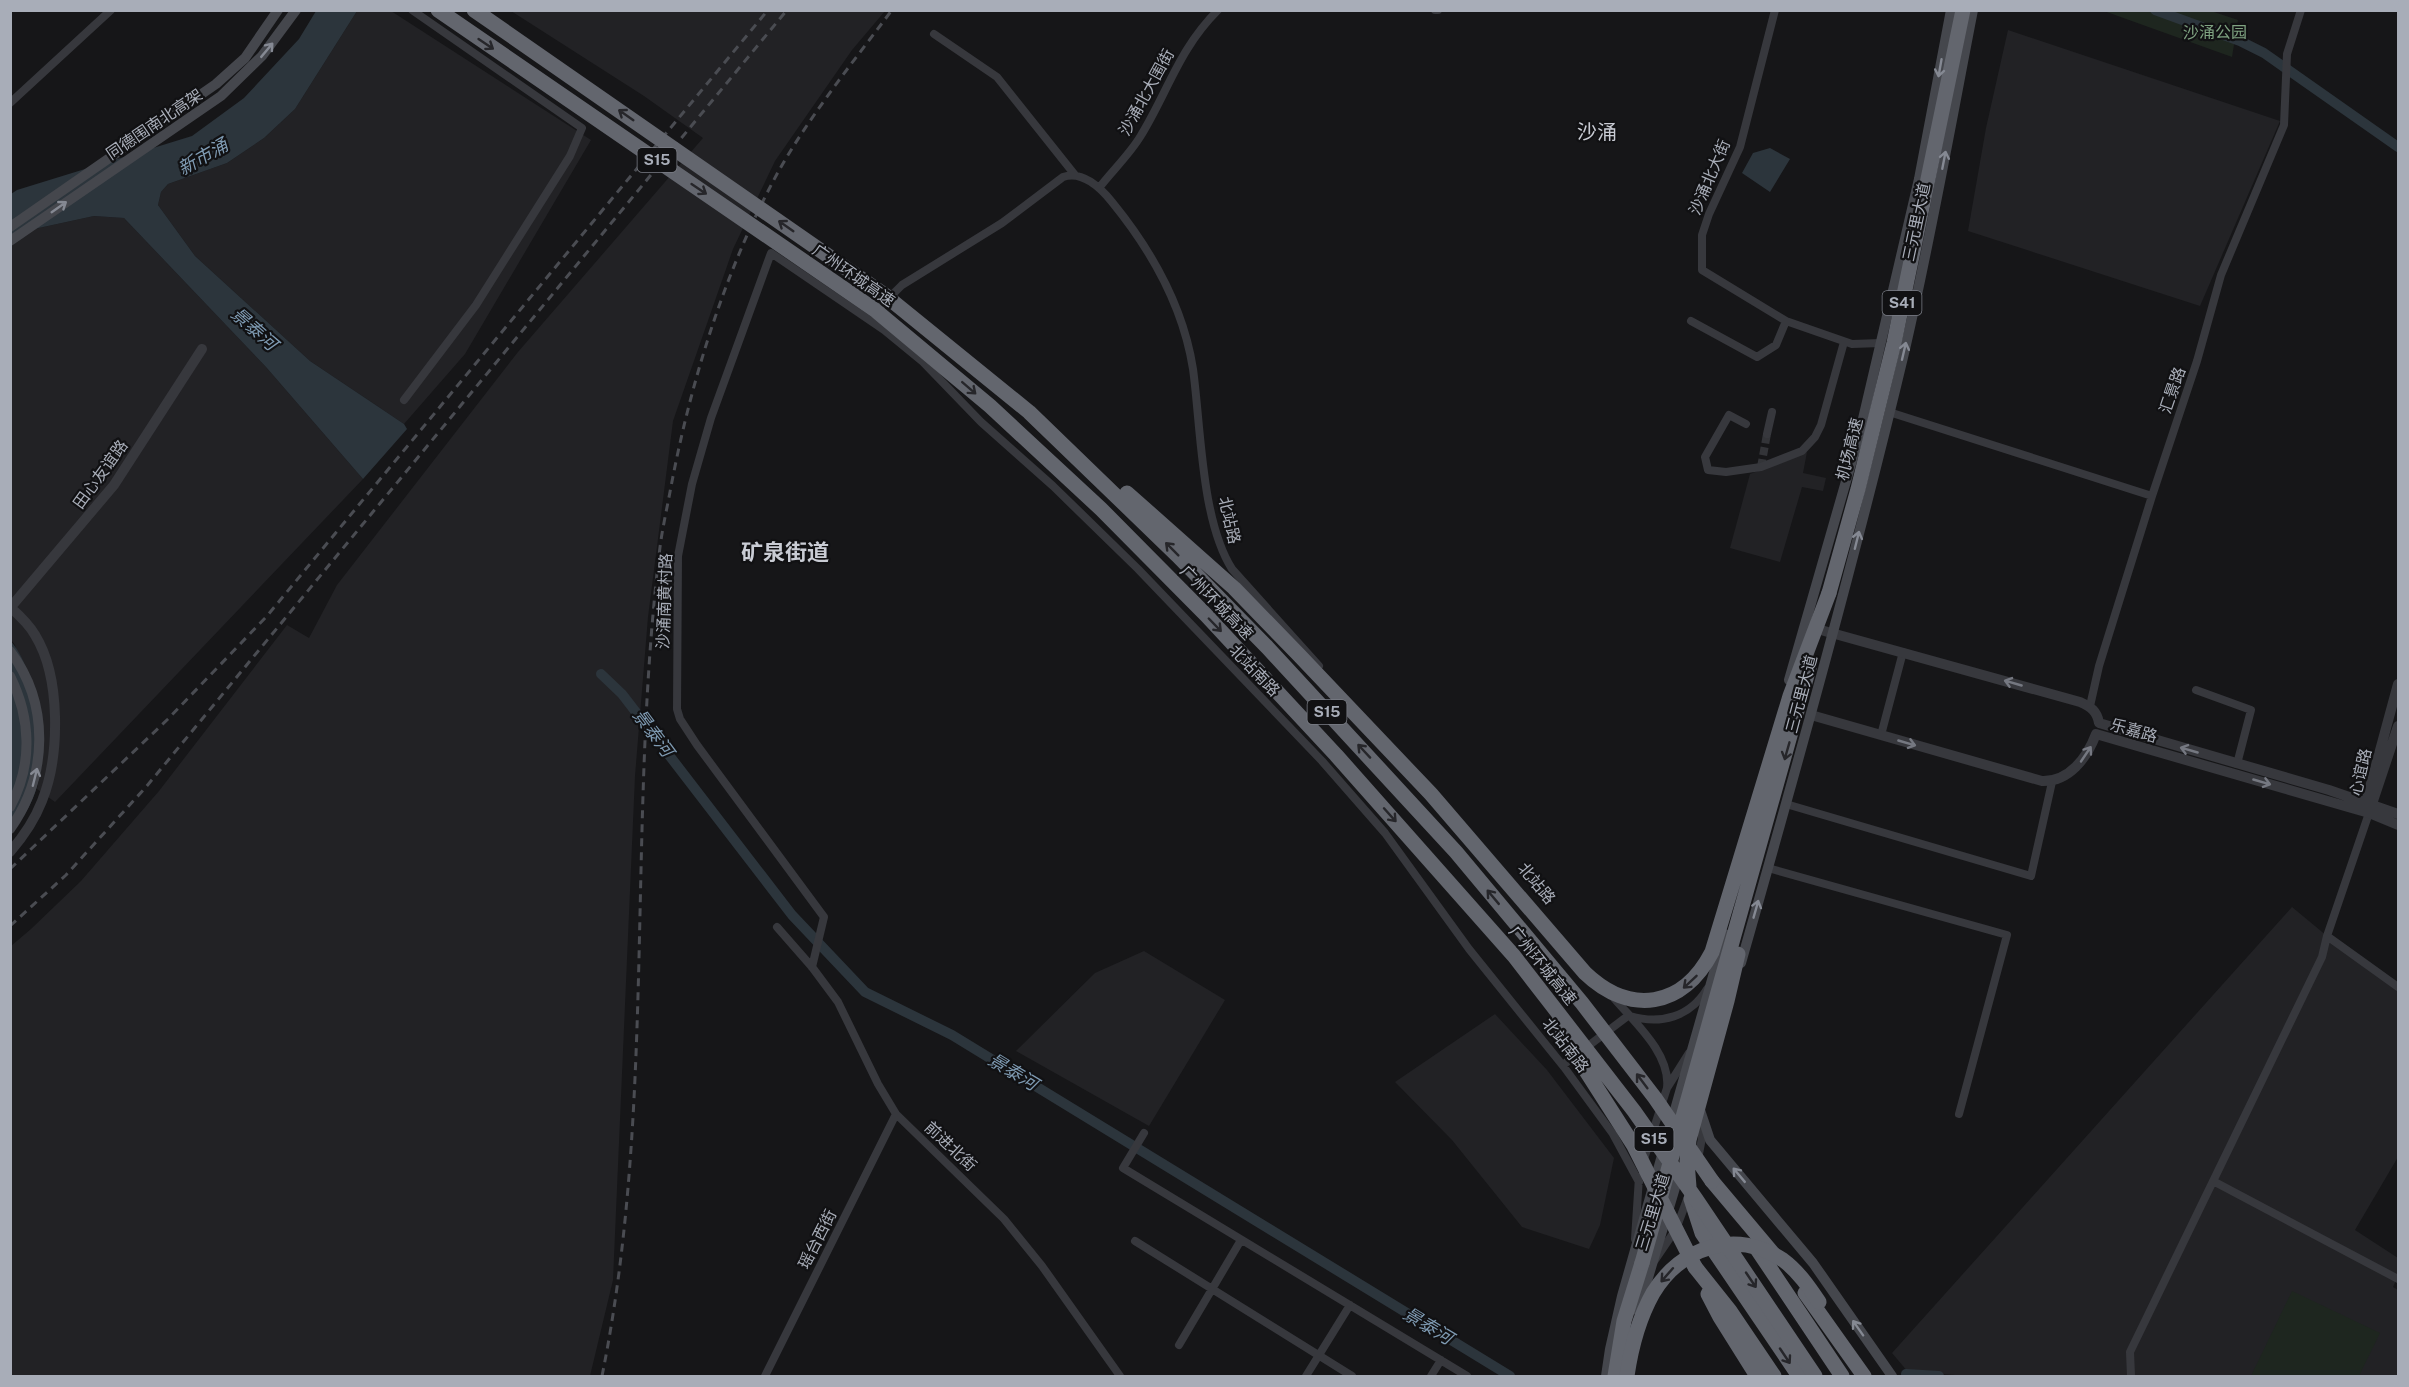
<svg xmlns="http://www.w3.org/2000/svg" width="2409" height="1387" font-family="'Public Sans','Noto Sans SC',sans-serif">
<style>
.built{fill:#222225}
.green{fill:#1e261f}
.water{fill:#2c353c}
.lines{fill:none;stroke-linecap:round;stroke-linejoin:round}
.canal{stroke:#2c353c;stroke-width:10}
.minor-tunnel{stroke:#333438;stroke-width:8;stroke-dasharray:8 4;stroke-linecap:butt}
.minor{stroke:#37383d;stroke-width:8}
.tertiary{stroke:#37383d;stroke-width:10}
.secondary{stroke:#45474d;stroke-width:10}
.motorway{stroke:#63666e;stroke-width:15}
.rail{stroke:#4a4c52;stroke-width:3;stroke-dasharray:8 6;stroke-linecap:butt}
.motorway-bridge{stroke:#63666e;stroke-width:15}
.oneway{stroke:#26262a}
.oneway2{stroke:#858993}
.oneway3{stroke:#757881}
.labels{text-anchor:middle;stroke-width:4.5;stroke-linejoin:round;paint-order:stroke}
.shield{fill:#111113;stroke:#7b7e86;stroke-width:1.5}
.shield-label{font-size:15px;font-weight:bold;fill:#a8adb8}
.park-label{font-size:16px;fill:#7fa381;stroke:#111113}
.street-label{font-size:16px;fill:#a8adb8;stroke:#111113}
.water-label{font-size:18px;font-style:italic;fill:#7f9bb3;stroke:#111113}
.quarter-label{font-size:20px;fill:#c9ccd4;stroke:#111113}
.district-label{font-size:22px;font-weight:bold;fill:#c9ccd4;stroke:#111113}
</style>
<rect width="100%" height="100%" fill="#161618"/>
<path class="built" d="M357,11H391L591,140L465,354L404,424L310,361L195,256L158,205L161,192L168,184L227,163L264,138L295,109Z
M511,11H885L852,50L775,161L733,249L673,421L648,617L635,776L613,1280L590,1376H11V946L31,929L81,881L159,791L287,625L309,638L337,585L518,352L703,138L644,96Z
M2008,30L2280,121L2200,306L1968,231L1986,128Z
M94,216L124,218L266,367L363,479L55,802L37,789L42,762L15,645L11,640L10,238L34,229Z
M1807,452L1803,473L1826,478L1823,491L1802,487L1780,562L1730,548L1750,474Z
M2292,907L2327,936L2398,987V1157L2355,1230L2398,1258V1276L2393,1287L2398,1290V1376H1971L1908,1372L1892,1353Z
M1144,951L1225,1000L1149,1126L1016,1051L1095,973Z
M1495,1014L1547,1070L1614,1158L1600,1225L1589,1249L1522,1227L1452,1140L1395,1082Z"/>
<path class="green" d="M2104,11H2211L2238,20L2232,57Z
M2292,1291L2380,1333L2359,1376H2251Z"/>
<path class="water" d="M316,11H357L295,109L264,138L227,163L168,184L161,192L158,205L195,256L310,361L404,424L407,429L363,479L266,367L124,218L94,216L34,229L11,238V194L17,190L192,136L244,98L299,39Z
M1770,148L1790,159L1770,192L1742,173L1753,153Z
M10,640C38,672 47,746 37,786C33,803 21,821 11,834Z"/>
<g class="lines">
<path class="canal" d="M2155,10L2240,41L2264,53L2398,147
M601,674L622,694L792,915L865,992L952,1035L1510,1376
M1906,1374L1939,1376"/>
<path class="minor-tunnel" d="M1761,467L1767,434"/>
<path class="minor" d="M1435,10H1438
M1775,10L1740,147L1709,214L1702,235V270L1786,321L1852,344L1881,343
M934,34L997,77L1075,175
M10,103L111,10
M1099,188C1112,171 1129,155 1140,137C1168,92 1178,50 1218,10
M875,312L902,285L1002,223L1063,177C1082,170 1101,188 1112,202C1152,251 1183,305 1193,369C1201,427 1201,520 1232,569L1319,666
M1691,321L1757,357L1776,345L1786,321
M404,400L476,305L570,156L582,128L412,10
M1889,412L2152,496
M1746,424L1729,415L1705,457L1708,470L1726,472L1761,467L1802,451L1815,437L1821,425L1844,342
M1767,434L1772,412
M2196,690L2251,710L2237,764
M2090,706L2099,666L2152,496L2197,361L2221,275L2284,125L2287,54L2301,10
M1881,735L1903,652
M1786,804L2031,876L2052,782
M1768,868L2007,935L1959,1114
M777,927L812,967L838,1002L878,1084L896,1114L1004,1219L1042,1266L1120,1376
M2327,936L2398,987
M812,967L824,917L697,745L680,719L677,709L678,556L692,484L711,418L771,253L884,330L923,362L981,422L1053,486L1138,569L1322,761L1385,833L1469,949L1564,1067L1613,1134L1639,1182
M1612,996C1633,1021 1671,1053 1667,1088
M1630,1016C1661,1025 1690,1017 1707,989
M1563,1065L1629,1015
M1144,1133L1123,1168L1467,1376
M1698,1159L1702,1138L1701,1124
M1643,1162L1667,1088L1689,1053
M2213,1181L2398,1279
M1635,1239L1639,1177
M1135,1241L1352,1376
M1655,1260L1676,1229L1688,1197
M1179,1345L1241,1240
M765,1376L896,1114
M1306,1376L1350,1305
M1431,1376L1441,1360
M2131,1376L2130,1352L2322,957L2327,936L2369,813"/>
<path class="tertiary" d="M10,607C19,615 29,624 35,635C61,677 60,756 42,801C35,819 23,837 10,852
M10,608L114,485L202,349
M1810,627L2080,702C2091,707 2097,711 2099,723L2329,790L2398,814
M1811,715L2042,781C2069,782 2087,758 2096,734L2369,813L2398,825
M2367,806L2366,802L2398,684
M2370,810L2398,726"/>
<path class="secondary" d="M10,227L216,84L245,58L278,10
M10,241L221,96L262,56L296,10
M10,651C50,704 48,776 10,829
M10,676C31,718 33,765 10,807
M1789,680L1859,436L1919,179L1951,10
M1741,963C1799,759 1856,555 1905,349C1931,237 1951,123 1973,10
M1699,1107L1710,1140L1813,1263L1892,1376
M1638,1311L1680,1171
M1606,1376L1610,1349L1622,1296L1725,934"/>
<path class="motorway" d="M1829,593L1858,489L1894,343L1963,10
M1712,1181L1775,1256
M1691,1199L1702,1233L1799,1376
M1755,1246L1842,1376
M1695,1267L1730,1311L1774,1376
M1805,1293L1864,1376
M1708,1294L1720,1317L1757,1376
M1615,1376L1624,1321L1642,1263"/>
<path class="rail" d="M10,869L168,719L267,616L768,10
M10,926L66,875L146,787L787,10
M602,1376C656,1109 627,827 659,556C661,535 666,513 670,492C690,384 724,272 777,174C808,118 853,62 892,10"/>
<path class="motorway-bridge" d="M438,10L875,310L990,406L1101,509L1206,615L1336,755L1514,956L1634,1111L1696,1199L1815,1376
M474,10L886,296L1029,412L1177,555L1267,647L1456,852L1582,1003L1655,1098L1712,1181
M1127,493L1234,588L1299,655L1431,794L1585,973C1630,1016 1683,1008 1712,952L1790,696L1829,593
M1556,1024L1634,1146L1695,1267
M1689,1187L1687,1161L1689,1140L1727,1001L1738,954
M1642,1263L1809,668
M1627,1376C1631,1348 1639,1318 1653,1293C1681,1247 1736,1228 1783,1260C1798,1271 1809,1287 1819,1302"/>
</g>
<defs><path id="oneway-shaft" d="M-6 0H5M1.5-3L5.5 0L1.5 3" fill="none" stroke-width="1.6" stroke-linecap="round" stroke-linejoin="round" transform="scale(1.5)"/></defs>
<g class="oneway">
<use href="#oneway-shaft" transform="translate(486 44) rotate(34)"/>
<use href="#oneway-shaft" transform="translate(626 115) rotate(-145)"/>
<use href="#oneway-shaft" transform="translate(699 189) rotate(34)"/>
<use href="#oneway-shaft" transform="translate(786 226) rotate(-145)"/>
<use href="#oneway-shaft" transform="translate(969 388) rotate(41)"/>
<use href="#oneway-shaft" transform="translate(1172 549) rotate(-135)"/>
<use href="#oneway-shaft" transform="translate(1215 625) rotate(46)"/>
<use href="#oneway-shaft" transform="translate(1364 751) rotate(-133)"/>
<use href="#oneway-shaft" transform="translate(1787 751) rotate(106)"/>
<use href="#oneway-shaft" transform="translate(1390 815) rotate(48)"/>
<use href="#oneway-shaft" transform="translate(1493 897) rotate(-130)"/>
<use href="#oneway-shaft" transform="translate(1690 982) rotate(137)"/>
<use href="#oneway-shaft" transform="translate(1642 1081) rotate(-127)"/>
<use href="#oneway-shaft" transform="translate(1667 1275) rotate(131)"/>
<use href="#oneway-shaft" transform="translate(1751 1280) rotate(56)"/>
<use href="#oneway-shaft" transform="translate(1785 1356) rotate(56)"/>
</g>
<g class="oneway2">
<use href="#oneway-shaft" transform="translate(267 50) rotate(-50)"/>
<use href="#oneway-shaft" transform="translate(1940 68) rotate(100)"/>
<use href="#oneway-shaft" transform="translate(1944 160) rotate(-79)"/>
<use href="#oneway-shaft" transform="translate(59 207) rotate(-35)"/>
<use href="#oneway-shaft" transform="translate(1904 351) rotate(-77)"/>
<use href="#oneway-shaft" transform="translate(1857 540) rotate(-76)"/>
<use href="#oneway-shaft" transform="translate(35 777) rotate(-76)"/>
<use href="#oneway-shaft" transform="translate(1756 909) rotate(-74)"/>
<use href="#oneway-shaft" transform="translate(1739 1175) rotate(-130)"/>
<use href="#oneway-shaft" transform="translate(1858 1328) rotate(-125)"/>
</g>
<g class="oneway3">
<use href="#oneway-shaft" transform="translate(2013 683) rotate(-164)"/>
<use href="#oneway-shaft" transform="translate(1907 743) rotate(16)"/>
<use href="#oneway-shaft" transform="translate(2189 750) rotate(-164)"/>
<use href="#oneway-shaft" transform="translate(2086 754) rotate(-56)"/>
<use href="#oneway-shaft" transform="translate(2262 782) rotate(16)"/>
</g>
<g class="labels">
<g class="shield">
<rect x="637.5" y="148" width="39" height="24" rx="4.5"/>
<rect x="1882.5" y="291" width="39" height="24" rx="4.5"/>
<rect x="1307.5" y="700" width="39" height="24" rx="4.5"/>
<rect x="1634.5" y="1127" width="39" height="24" rx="4.5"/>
</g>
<g class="shield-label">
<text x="657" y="165">S15</text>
<text x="1902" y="308">S41</text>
<text x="1327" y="717">S15</text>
<text x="1654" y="1144">S15</text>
</g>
<g class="park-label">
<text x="2215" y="38">沙涌公园</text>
</g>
<g class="street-label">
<text transform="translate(1146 92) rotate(-61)" y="6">沙涌北大围街</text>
<text transform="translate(154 124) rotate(-34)" y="6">同德围南北高架</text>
<text transform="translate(1709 177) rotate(-67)" y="6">沙涌北大街</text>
<text transform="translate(1916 222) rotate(-78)" y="6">三元里大道</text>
<text transform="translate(854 275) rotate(35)" y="6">广州环城高速</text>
<text transform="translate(2172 390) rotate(-71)" y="6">汇景路</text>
<text transform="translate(1849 449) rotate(-76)" y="6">机场高速</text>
<text transform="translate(100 474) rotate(-54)" y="6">田心友谊路</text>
<text transform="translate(1230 520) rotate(77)" y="6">北站路</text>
<text transform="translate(664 601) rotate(-88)" y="6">沙涌南黄村路</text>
<text transform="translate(1217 602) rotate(46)" y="6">广州环城高速</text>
<text transform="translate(1255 670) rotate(46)" y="6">北站南路</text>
<text transform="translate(1801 694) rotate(-75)" y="6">三元里大道</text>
<text transform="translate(2134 730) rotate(16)" y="6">乐嘉路</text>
<text transform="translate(2360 772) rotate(-77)" y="6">心谊路</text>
<text transform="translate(1537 883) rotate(50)" y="6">北站路</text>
<text transform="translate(1543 965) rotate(51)" y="6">广州环城高速</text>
<text transform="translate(1566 1045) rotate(52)" y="6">北站南路</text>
<text transform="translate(951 1146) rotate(43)" y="6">前进北街</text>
<text transform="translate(1652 1212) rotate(-73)" y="6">三元里大道</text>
<text transform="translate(817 1239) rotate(-63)" y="6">瑶台西街</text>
</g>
<g class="water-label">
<text transform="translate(203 157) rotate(-30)" y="6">新市涌</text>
<text transform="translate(254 329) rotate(41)" y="6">景泰河</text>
<text transform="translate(653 733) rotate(53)" y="6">景泰河</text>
<text transform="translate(1013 1072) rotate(31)" y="6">景泰河</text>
<text transform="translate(1428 1326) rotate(31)" y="6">景泰河</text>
</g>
<g class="quarter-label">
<text x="1597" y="139">沙涌</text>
</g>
<g class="district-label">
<text x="785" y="560">矿泉街道</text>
</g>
</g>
<rect width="2409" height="1387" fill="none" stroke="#a8adb8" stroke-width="24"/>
</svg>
